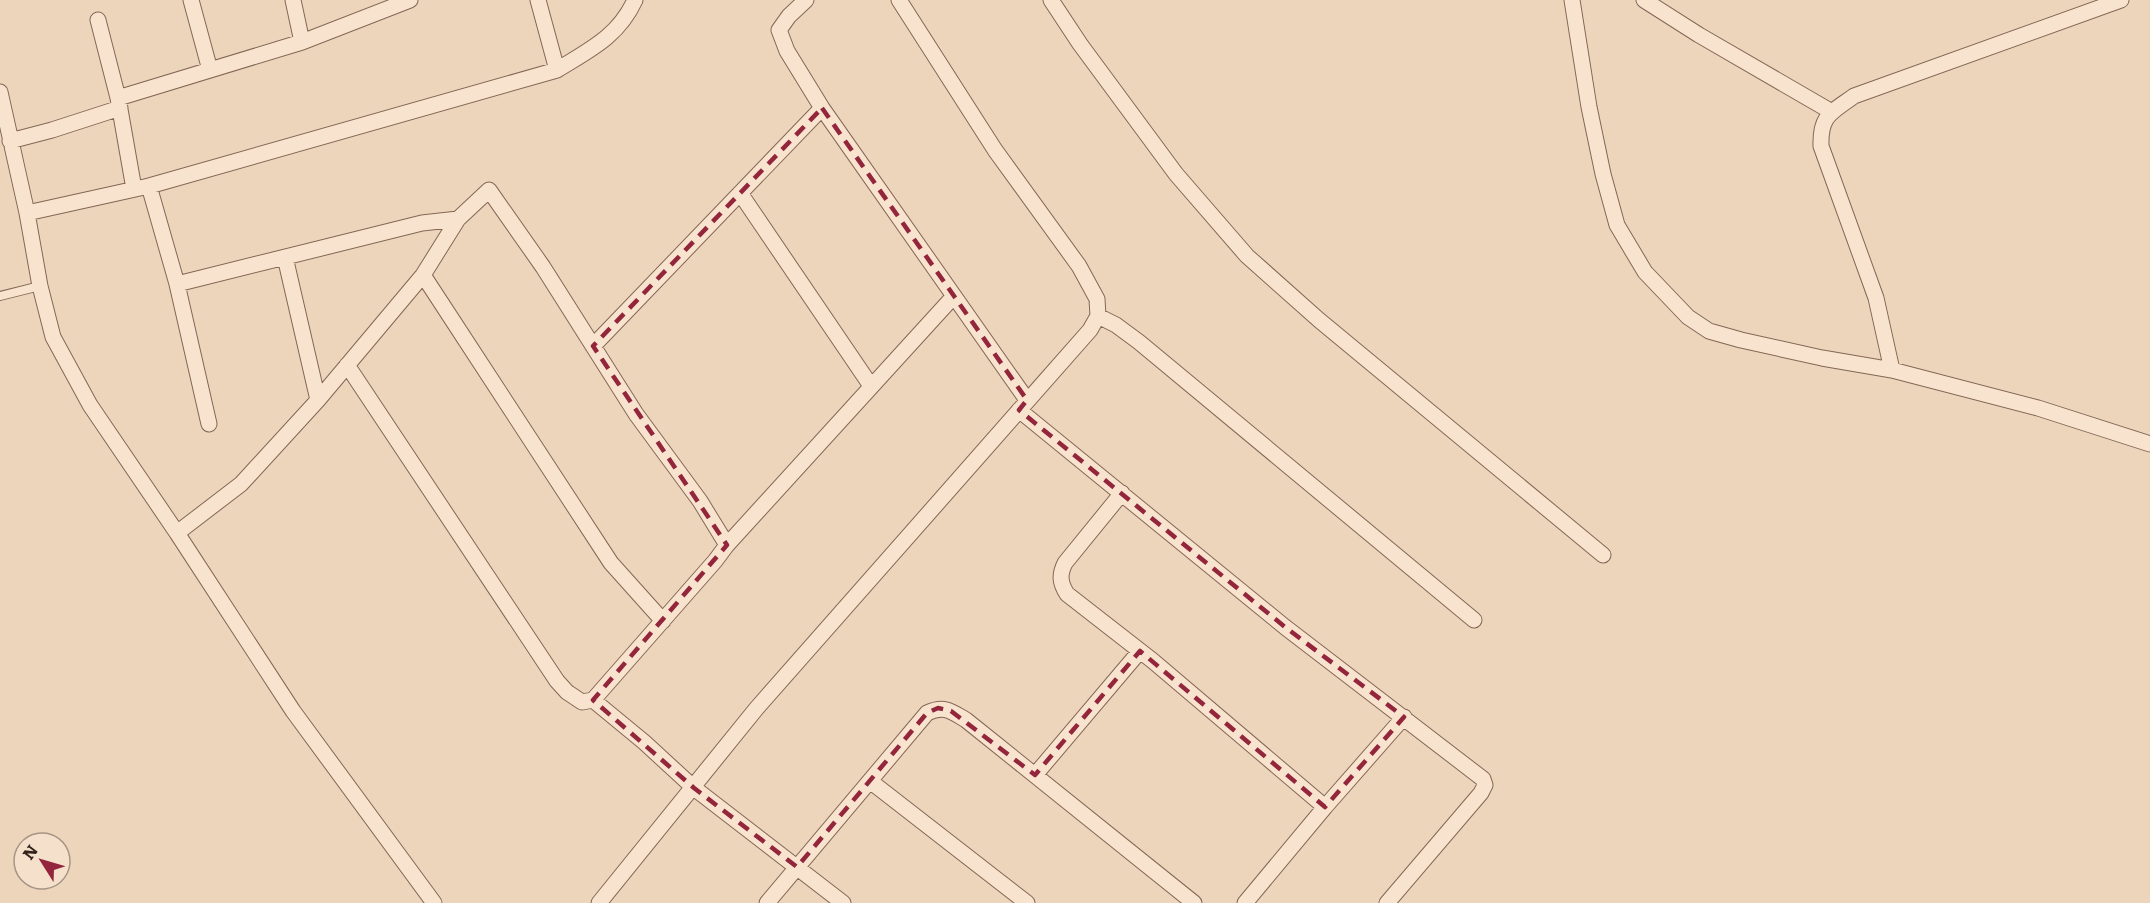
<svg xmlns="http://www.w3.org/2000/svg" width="2150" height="903" font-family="Literata,serif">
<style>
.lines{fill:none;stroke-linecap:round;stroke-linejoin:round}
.lane-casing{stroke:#846656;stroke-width:10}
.street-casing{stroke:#846656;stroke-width:17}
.lane{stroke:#f8e4ce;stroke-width:8}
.street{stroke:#f8e4ce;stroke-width:15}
.marked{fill:none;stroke:#93263c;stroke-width:4.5;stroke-dasharray:12 8;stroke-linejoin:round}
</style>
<rect width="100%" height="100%" fill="#edd5bc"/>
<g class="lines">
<g class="lane-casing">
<path id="lane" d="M0,296L40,286"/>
</g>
<g class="street-casing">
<path id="street" d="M191,0L210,70
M293,0L302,42
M806,0L789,16L779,30L787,51L822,108L1027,400
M1051,0L1080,44L1176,174L1247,256L1319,320L1603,555
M1572,0L1589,107L1603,174L1617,225L1645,272L1688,317L1709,331L1741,340L1822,358L1892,370L2038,408L2150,444
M1644,0L1699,35L1832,112
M98,20L118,98L134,189
M557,70C589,50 618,37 635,0
M0,92L27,213L40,286L53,337L90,405L177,533L241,484L318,400L423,275L458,219L489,190L543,267L636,414L700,501L727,545
M118,98L302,42L410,0
M10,141L52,130L120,108
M149,186L557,70L538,0
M740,193L871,386
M27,213L149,186L177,284L209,424
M285,257L318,400
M423,275L611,563L663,621
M177,284L422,223L458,219
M1098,316L1116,325L1139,342L1474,620
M593,346L822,108
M347,365L557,681L567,692L582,702L593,700L715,561L727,545L954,296
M1892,370L1876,298L1821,146C1820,115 1831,113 1854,96L2121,0
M1019,410L1285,627L1483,779L1485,785L1481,793L1387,903
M1122,493L1065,563C1059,575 1060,583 1067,594L1153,661L1325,807
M177,533L293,711L434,903
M593,700L644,742L694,788L843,903
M1035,775L1140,651
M870,781L1027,903
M599,903L756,709L1090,330L1098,316L1097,299L1079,266L995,150L899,0
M767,903L927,713C944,705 951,711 966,720L1194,903
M1245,903L1325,807L1404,717"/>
</g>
<use href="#lane" class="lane"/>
<use href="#street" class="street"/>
</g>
<path class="marked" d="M822,108L1027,400L1019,410L1285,627L1404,717L1325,807L1140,651L1035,775L951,711L938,708L927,713L797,867L694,788L593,700L727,545L593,346Z"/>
<g transform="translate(42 861) rotate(307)"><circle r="28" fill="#f5e1cb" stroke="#a79585" stroke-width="1.5"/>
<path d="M0-4.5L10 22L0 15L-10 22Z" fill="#93263c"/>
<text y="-9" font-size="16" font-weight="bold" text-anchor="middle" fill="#33221b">N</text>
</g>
</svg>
